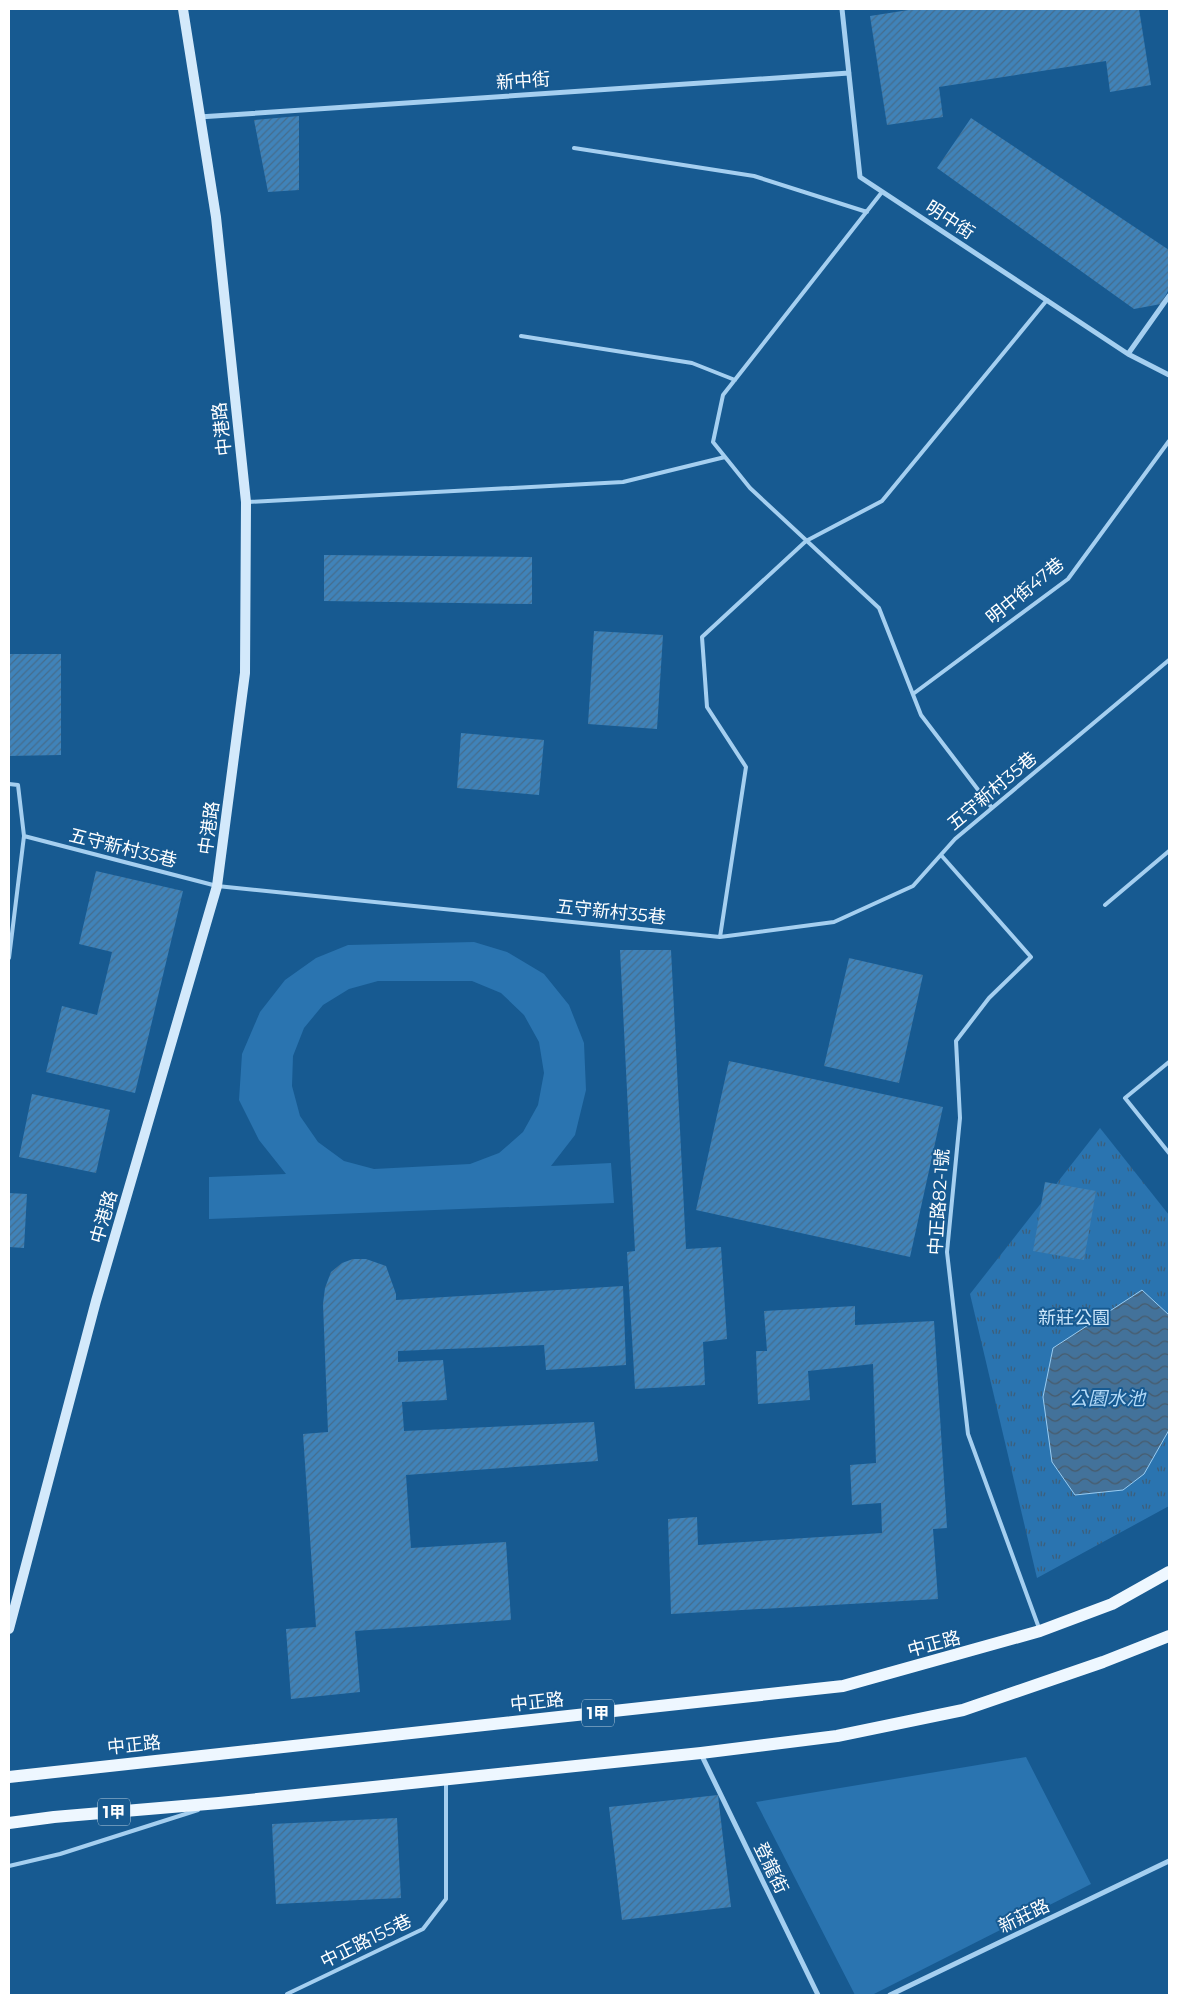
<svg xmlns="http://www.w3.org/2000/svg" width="1178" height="2004" font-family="Montserrat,'Noto Sans TC',sans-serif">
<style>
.grass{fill:url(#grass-tufts)}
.pitch{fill:#2a74b0;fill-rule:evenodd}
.water{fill:url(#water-waves);stroke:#98ccf2}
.building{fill:url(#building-hatch)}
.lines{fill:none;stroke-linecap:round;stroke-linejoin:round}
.lane{stroke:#a5cff0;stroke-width:4}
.street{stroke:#a5cff0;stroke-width:5}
.secondary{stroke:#d3e9fb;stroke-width:10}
.primary{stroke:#eef7ff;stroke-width:12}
.labels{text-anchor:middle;stroke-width:4;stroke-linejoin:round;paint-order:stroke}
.shield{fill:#175a91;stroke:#b9cede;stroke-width:1}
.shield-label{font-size:16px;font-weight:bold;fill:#fff}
.street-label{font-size:18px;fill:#fff;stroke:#175a91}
.park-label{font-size:18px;fill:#cce7fb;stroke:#175a91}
.water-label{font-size:19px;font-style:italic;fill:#b2d9f7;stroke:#175a91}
</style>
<defs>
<pattern id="grass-tufts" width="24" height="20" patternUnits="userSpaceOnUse" patternTransform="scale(1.25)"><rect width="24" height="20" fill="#2a74b0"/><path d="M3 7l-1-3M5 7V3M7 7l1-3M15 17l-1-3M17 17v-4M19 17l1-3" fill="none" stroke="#3d5e79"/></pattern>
<pattern id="water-waves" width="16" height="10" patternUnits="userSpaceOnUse" patternTransform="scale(1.25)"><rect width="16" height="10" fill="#43729a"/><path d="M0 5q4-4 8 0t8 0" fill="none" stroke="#485b6b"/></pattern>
<pattern id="building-hatch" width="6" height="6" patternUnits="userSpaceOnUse" patternTransform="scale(1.25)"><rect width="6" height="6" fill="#4083b9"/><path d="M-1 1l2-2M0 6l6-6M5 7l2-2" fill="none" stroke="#456d8d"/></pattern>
</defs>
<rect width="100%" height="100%" fill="#175a91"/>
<path class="grass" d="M1100,1128L1169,1215V1506L1037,1578L970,1294Z"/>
<path class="pitch" d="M474,942L507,952L544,974L569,1005L584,1043L586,1090L575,1135L551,1166L611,1163L614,1203L209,1219V1177L286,1174L259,1140L239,1100L242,1054L260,1012L285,980L316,958L348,945ZM378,981H472L501,993L524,1015L539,1042L544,1073L538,1105L523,1132L499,1153L470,1164L374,1169L344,1161L318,1142L300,1116L292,1086L293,1056L304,1028L323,1005L349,989Z
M1026,1757L1091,1884L872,1995H855L756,1802Z"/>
<path class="water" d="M1142,1290L1169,1315V1430L1144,1474L1123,1490L1075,1495L1052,1462L1043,1397L1053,1348Z"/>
<path class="building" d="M915,9H1139L1151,85L1110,92L1106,61L939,87L943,117L887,125L870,16Z
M299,116V190L268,192L254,120Z
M971,118L1169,250V289L1161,304L1134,309L937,168Z
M324,555L532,557V604L324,601Z
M594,631L663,635L657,729L588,724Z
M9,654H61V755L9,756Z
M461,733L544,740L539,795L457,788Z
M96,871L183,891L135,1093L46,1072L62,1006L97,1015L112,952L79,944Z
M620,950H671L686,1249L721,1247L727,1339L703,1342L705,1385L635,1389L627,1252L635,1251Z
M849,958L923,975L899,1083L824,1066Z
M729,1061L943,1107L910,1257L696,1210Z
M32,1094L110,1110L96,1173L19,1157Z
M1045,1182L1096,1191L1084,1260L1033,1251Z
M9,1193L27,1194L24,1248L9,1247Z
M353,1259H366L386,1266L396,1294V1300L623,1286L626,1365L546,1370L544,1345L398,1351V1362L443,1360L447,1400L402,1402L404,1431L594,1422L598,1461L406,1475L411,1548L506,1542L511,1620L355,1631L360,1692L291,1699L286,1629L316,1627L303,1434L328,1432L323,1304L325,1288L331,1272L342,1263Z
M855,1306V1325L934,1321L947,1528L933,1529L938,1599L671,1614L668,1519L697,1517L698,1545L882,1533L881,1503L852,1505L850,1465L876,1463L873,1364L808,1371L810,1400L758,1404L756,1351H767L764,1311Z
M718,1795L731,1907L622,1920L609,1807Z
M397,1818L401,1898L276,1904L272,1824Z"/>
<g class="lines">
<path class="lane" d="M574,148L754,176L867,212
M882,192L723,395L713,442L750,488L879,608L921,715L992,808
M521,336L692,363L735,380
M248,502L623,482L725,457
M913,694L1068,579L1169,441
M9,784L18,785L24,836L217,886L720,937L834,922L913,886L955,839L1169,660
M941,855L1031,957L989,998L956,1041L960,1118L947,1252L968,1434L1039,1628
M1105,905L1169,851
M720,937L746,767L707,707L702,637L806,541L882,501L1047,300
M9,958L24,836
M1169,1062L1125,1098L1169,1153
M9,1866L60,1854L198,1810
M287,1994L423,1929L446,1899V1782"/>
<path class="street" d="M842,9L860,177L1128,354L1169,375
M199,117L849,73
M1128,354L1169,296
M701,1754L818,1995
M890,1995L1169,1861"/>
<path class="secondary" d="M9,1629L96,1301L217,886L245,673L246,502L216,217L183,9"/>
<path class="primary" d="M9,1777L843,1686L1040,1631L1112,1604L1169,1572
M9,1823L54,1817L219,1803L701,1753L837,1736L963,1710L1103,1662L1169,1636"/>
</g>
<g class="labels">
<g class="shield">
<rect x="582" y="1699.5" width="32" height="27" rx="4"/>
<rect x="98" y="1798.5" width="32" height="27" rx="4"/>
</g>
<g class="shield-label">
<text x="598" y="1719">1甲</text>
<text x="114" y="1818">1甲</text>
</g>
<g class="street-label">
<text transform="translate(523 81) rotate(-4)" y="6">新中街</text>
<text transform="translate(950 220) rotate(33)" y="6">明中街</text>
<text transform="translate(222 429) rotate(-96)" y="6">中港路</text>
<text transform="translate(1025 591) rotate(-39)" y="6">明中街47巷</text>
<text transform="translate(992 791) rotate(-40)" y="6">五守新村35巷</text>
<text transform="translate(209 828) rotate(-82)" y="6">中港路</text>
<text transform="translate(123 848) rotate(14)" y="6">五守新村35巷</text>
<text transform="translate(611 912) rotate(6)" y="6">五守新村35巷</text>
<text transform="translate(939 1202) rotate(-86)" y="6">中正路82-1號</text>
<text transform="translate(104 1217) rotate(-74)" y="6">中港路</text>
<text transform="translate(934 1644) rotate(-15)" y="6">中正路</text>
<text transform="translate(537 1702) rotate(-6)" y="6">中正路</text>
<text transform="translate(134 1745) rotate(-6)" y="6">中正路</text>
<text transform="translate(771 1868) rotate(64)" y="6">登龍街</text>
<text transform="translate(1024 1916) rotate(-26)" y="6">新莊路</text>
<text transform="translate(366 1941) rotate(-26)" y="6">中正路155巷</text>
</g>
<g class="park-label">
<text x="1074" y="1324">新莊公園</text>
</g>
<g class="water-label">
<text x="1107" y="1405">公園水池</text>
</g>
</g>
<rect width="1178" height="2004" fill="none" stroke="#ffffff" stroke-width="20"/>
</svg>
